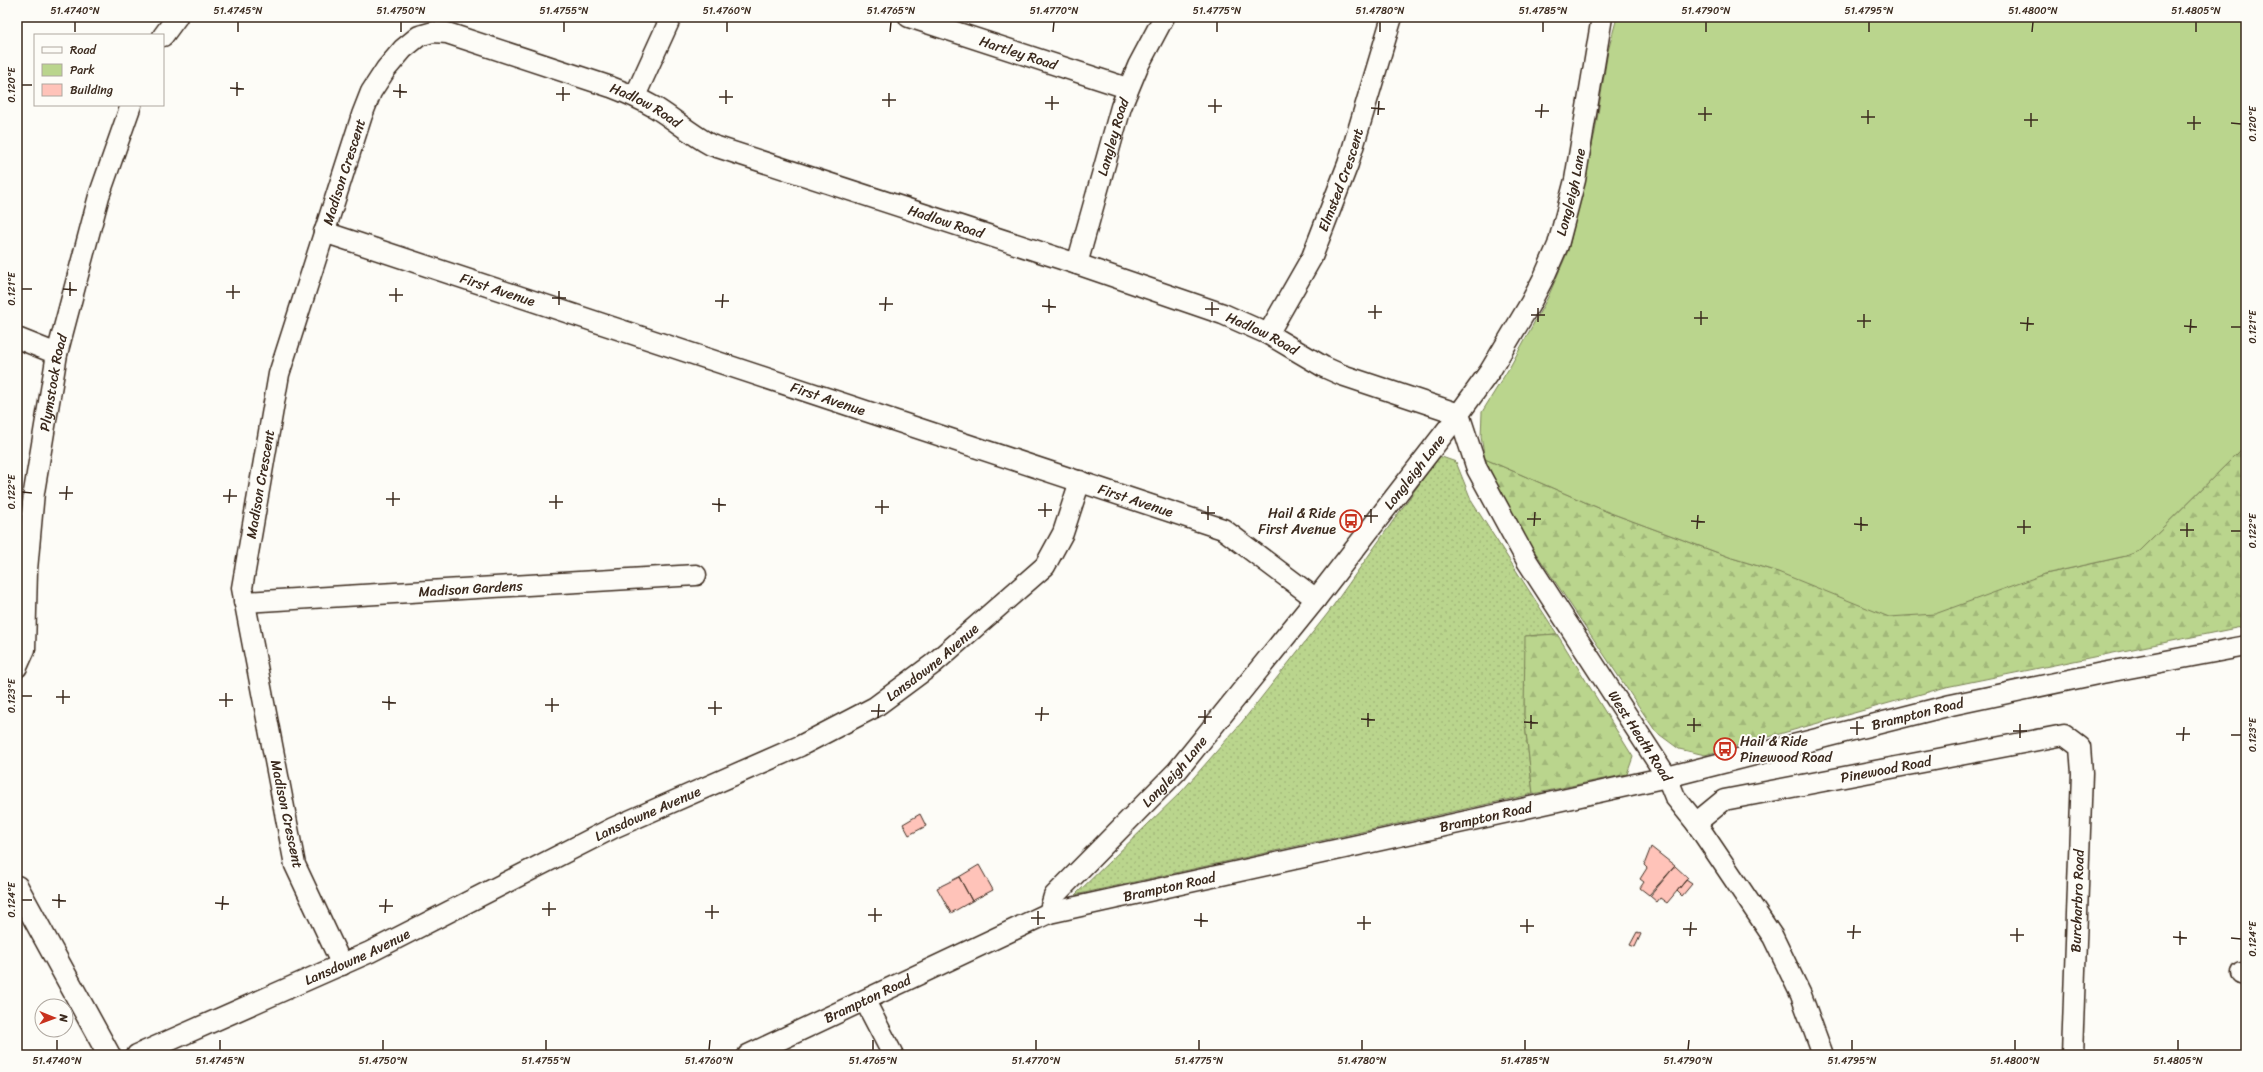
<svg xmlns="http://www.w3.org/2000/svg" width="2263" height="1072" font-family="Sriracha,sans-serif">
<style>
.grass{fill:url(#grass-dots);stroke:#7a8056}
.forest{fill:url(#forest-firs);stroke:#7a8056}
.park{fill:#bad58d;stroke:#7a8056}
.building{fill:#ffc3b9;stroke:#3b2a1e}
.lines{fill:none;stroke-linecap:round;stroke-linejoin:round}
.street-casing{stroke:#3b2a1e;stroke-width:23}
.secondary-casing{stroke:#3b2a1e;stroke-width:25}
.street{stroke:#fdfcf7;stroke-width:20}
.secondary{stroke:#fdfcf7;stroke-width:22}
.ticks{fill:none;stroke:#3b2a1e;stroke-width:1.5}
.labels{text-anchor:middle;stroke-width:4;stroke-linejoin:round;paint-order:stroke}
.street-label{font-size:14px;fill:#3b2a1e;stroke:#fdfcf7}
.poi-label{font-size:14px;fill:#3b2a1e;stroke:#fdfcf7;text-anchor:end}
.neatline{fill:none;stroke:#3b2a1e;stroke-width:1.5}
.ticks-label{font-size:10px;text-anchor:middle;fill:#3b2a1e}
</style>
<defs>
<pattern id="grass-dots" width="8" height="8" patternUnits="userSpaceOnUse"><rect width="8" height="8" fill="#bad58d"/><path d="M2 2h.1M6 6h.1" fill="none" stroke="#a1b779" stroke-width="1.8" stroke-linecap="round"/></pattern>
<pattern id="forest-firs" width="22" height="20" patternUnits="userSpaceOnUse"><rect width="22" height="20" fill="#bad58d"/><path d="M5 1l3.5 6h-7zM16 11l3.5 6h-7z" fill="#a1b779"/></pattern>
</defs>
<rect width="100%" height="100%" fill="#fdfcf7"/>
<filter id="ink" filterUnits="userSpaceOnUse"><feTurbulence type="fractalNoise" baseFrequency=".025" numOctaves="2"/><feDisplacementMap in="SourceGraphic" scale="8" xChannelSelector="R" yChannelSelector="G"/><feConvolveMatrix kernelMatrix="1 2 1 2 8 2 1 2 1" color-interpolation-filters="sRGB"/></filter>
<g filter="url(#ink)">
<path class="grass" d="M1439,456L1456,462L1472,502L1557,634L1526,636L1524,715L1533,794L1075,895L1182,791L1242,722L1328,613Z"/>
<path class="forest" d="M2246,445V626L1946,687L1705,755L1679,749L1656,732L1511,516L1485,459L1608,512L1732,558L1778,572L2045,574L2126,556L2139,551Z
M1557,634L1633,757L1627,774L1533,794L1524,715L1525,636Z"/>
<path class="park" d="M1617,17H2246V445L2139,551L2126,556L2045,574L1935,614L1889,617L1778,572L1732,558L1608,512L1485,459L1481,437L1482,412L1511,365L1548,297L1568,251L1595,132L1608,51Z"/>
<path class="building" d="M920,814L926,826L909,835L903,824Z
M1651,847L1675,866L1649,895L1640,888L1644,882L1640,879L1647,868L1644,865Z
M979,865L993,890L972,901L959,877Z
M1675,866L1688,878L1667,903L1660,898L1657,902L1650,896Z
M959,877L972,901L951,913L937,888Z
M1686,880L1692,884L1682,896L1677,891Z
M1637,932L1641,934L1635,947L1630,945Z"/>
<g class="lines">
<g class="street-casing">
<g id="street">
<path id="s1" d="M909,17L1127,88"/>
<path d="M163,36L177,17"/>
<path d="M635,96L671,17"/>
<path id="s2" d="M324,232L1223,529L1316,599"/>
<path id="s3" d="M1077,264L1121,107L1138,66L1164,17"/>
<path id="s4" d="M1268,334L1312,257L1348,164L1392,17"/>
<path d="M17,338L57,354"/>
<path id="s5" d="M1459,414L1477,469L1527,561L1667,777L1675,797L1696,823L1773,937L1801,995L1823,1055"/>
<path id="s6" d="M244,602L696,575"/>
<path id="s7" d="M17,667L25,649L27,570L34,492L57,354L99,196L131,105"/>
<path id="s8" d="M1696,823L1724,800L2064,735L2080,747L2082,773L2072,1055"/>
<path id="s9" d="M1049,913L1054,896L1177,771L1316,599L1459,414L1490,371L1530,304L1544,277L1558,245L1575,180L1602,17"/>
<path id="s10" d="M342,965L295,865L242,588L279,374L362,115L371,92L386,69L403,49L419,36L433,32L447,33L611,87C627,93 642,100 656,108C675,120 691,134 711,145L1077,264L1223,314L1268,334L1324,367L1342,375L1459,414"/>
<path d="M2242,973L2246,974"/>
<path d="M865,1001L893,1055"/>
<path id="s11" d="M137,1055L370,952L613,828L800,746L875,707L933,664L1045,566L1063,533L1080,481"/>
<path id="s12" d="M748,1055L1049,913L1667,777L1951,705L2102,673L2246,646"/>
</g>
</g>
<g class="secondary-casing">
<path id="secondary" d="M17,887L109,1055"/>
</g>
<use href="#street" class="street"/>
<use href="#secondary" class="secondary"/>
</g>
</g>
<path class="ticks" d="M75,32V22M238,32V22M401,32V22M564,32V22M727,32V22M890,32L891,22M1053,32L1054,22M1217,32V22M1380,32V22M1543,32V22M1706,32V22M1869,32V22M2032,32L2033,22M2196,32V22M22,85H32M230,88L244,89M393,91L407,92M556,94H570M237,96V82M719,97H733M400,98V84M882,100H896M563,101V87M1045,103H1059M726,104V90M1208,106H1222M889,107V93M1371,108L1385,109M1052,110V96M1535,111H1549M1215,113V99M1698,114H1712M1378,115L1379,101M1861,117H1875M1541,118L1542,104M2024,120H2038M1705,121V107M2187,123H2201M2231,123L2241,124M1868,124V110M2031,127V113M2194,130V116M22,289H32M63,289L77,290M226,292H240M389,295H403M70,296V282M552,298H566M233,299V285M715,301H729M396,302V288M879,304H893M559,305V291M1042,306L1056,307M722,308L723,294M1205,309H1219M885,311L886,297M1368,312H1382M1049,313V299M1531,315H1545M1212,316V302M1694,318H1708M1375,319V305M1857,321H1871M1538,322V308M2020,323L2034,324M1701,325V311M2184,326L2197,327M2231,327H2241M1864,328V314M2027,331L2028,317M2190,333L2191,319M22,492L32,493M59,493H73M223,496H237M386,499H400M66,500L67,486M549,502H563M229,503L230,489M712,504L726,505M393,506V492M875,507H889M556,509V495M1038,510H1052M719,512V498M1201,513H1215M882,514V500M1364,516H1378M1045,517V503M1527,519H1541M1208,520V506M1691,521L1705,522M1371,523V509M1854,524L1868,525M1534,526L1535,512M2017,527H2031M1697,529L1698,515M2180,530H2194M1861,531V517M2231,531H2241M2024,534V520M2187,537V523M22,696H32M56,697H70M219,700H233M382,702L396,703M63,704V690M545,705H559M226,707V693M708,708H722M389,710V696M871,711H885M552,712V698M1035,714H1049M715,715V701M1198,717H1212M878,718L879,704M1361,719L1375,720M1041,721L1042,707M1524,722L1538,723M1205,724V710M1687,725H1701M1368,727V713M1850,728H1864M1531,729V715M2013,731H2027M1694,732V718M2176,734H2190M1857,735V721M2231,735H2241M2020,738V724M2183,741L2184,727M22,900H32M52,900L66,901M215,903L229,904M379,906H393M59,908V894M542,909H556M222,910L223,896M705,912H719M385,913L386,899M868,915H882M549,916V902M1031,918H1045M712,919V905M1194,920L1208,921M875,922V908M1357,923H1371M1038,925V911M1520,926H1534M1201,927V913M1683,929H1697M1364,930V916M1847,932H1861M1527,933V919M2010,935H2024M1690,936L1691,922M2173,937L2187,938M2231,938L2241,939M1853,939L1854,925M2017,942V928M2180,945V931M57,1050V1040M220,1050V1040M383,1050V1040M546,1050V1040M709,1050L710,1040M873,1050V1040M1036,1050V1040M1199,1050V1040M1362,1050V1040M1525,1050V1040M1688,1050L1689,1040M1852,1050V1040M2015,1050V1040M2178,1050V1040"/>
<defs>
<g id="bus-ring" transform="scale(1.15)"><circle r="9.5" fill="#fdfcf7" stroke="#c8321e" stroke-width="1.5"/><path d="M-5-6H5V4H4V6H2V4H-2V6H-4V4H-5ZM-3.5-4V0h7V-4ZM-3.5 1.2v1.5H-2V1.2ZM2 1.2v1.5H3.5V1.2Z" fill="#c8321e"/></g>
</defs>
<g fill-rule="evenodd">
<use href="#bus-ring" x="1351" y="521"/>
<use href="#bus-ring" x="1725" y="749"/>
</g>
<g class="labels">
<g class="street-label">
<text dy="5" stroke="none"><textPath href="#s1" startOffset="115">Hartley Road</textPath></text>
<text dy="5" stroke="none"><textPath href="#s10" startOffset="1221">Hadlow Road</textPath></text>
<text dy="5" stroke="none"><textPath href="#s3" startOffset="132">Langley Road</textPath></text>
<text dy="5" stroke="none"><textPath href="#s10" startOffset="822">Madison Crescent</textPath></text>
<text dy="5" stroke="none"><textPath href="#s4" startOffset="171">Elmsted Crescent</textPath></text>
<text dy="5" stroke="none"><textPath href="#s9" startOffset="899">Longleigh Lane</textPath></text>
<text dy="5" stroke="none"><textPath href="#s10" startOffset="1545">Hadlow Road</textPath></text>
<text dy="5" stroke="none"><textPath href="#s2" startOffset="183">First Avenue</textPath></text>
<text dy="5" stroke="none"><textPath href="#s10" startOffset="1881">Hadlow Road</textPath></text>
<text dy="5" stroke="none"><textPath href="#s7" startOffset="288">Plymstock Road</textPath></text>
<text dy="5" stroke="none"><textPath href="#s2" startOffset="531">First Avenue</textPath></text>
<text dy="5" stroke="none"><textPath href="#s9" startOffset="575">Longleigh Lane</textPath></text>
<text dy="5" stroke="none"><textPath href="#s10" startOffset="498">Madison Crescent</textPath></text>
<text dy="5" stroke="none"><textPath href="#s2" startOffset="855">First Avenue</textPath></text>
<text dy="5" stroke="none"><textPath href="#s6" startOffset="227">Madison Gardens</textPath></text>
<text dy="5" stroke="none"><textPath href="#s11" startOffset="889">Lansdowne Avenue</textPath></text>
<text dy="5" stroke="none"><textPath href="#s12" startOffset="1224">Brampton Road</textPath></text>
<text dy="5" stroke="none"><textPath href="#s5" startOffset="371">West Heath Road</textPath></text>
<text dy="5" stroke="none"><textPath href="#s8" startOffset="201">Pinewood Road</textPath></text>
<text dy="5" stroke="none"><textPath href="#s9" startOffset="191">Longleigh Lane</textPath></text>
<text dy="5" stroke="none"><textPath href="#s11" startOffset="565">Lansdowne Avenue</textPath></text>
<text transform="translate(287 814) rotate(78)" y="5">Madison Crescent</text>
<text dy="5" stroke="none"><textPath href="#s12" startOffset="780">Brampton Road</textPath></text>
<text dy="5" stroke="none"><textPath href="#s12" startOffset="456">Brampton Road</textPath></text>
<text transform="translate(2077 901) rotate(-88)" y="5">Burcharbro Road</text>
<text dy="5" stroke="none"><textPath href="#s11" startOffset="241">Lansdowne Avenue</textPath></text>
<text dy="5" stroke="none"><textPath href="#s12" startOffset="132">Brampton Road</textPath></text>
</g>
<g class="poi-label">
<text x="1336" y="518">Hail &amp; Ride<tspan x="1336" dy="16">First Avenue</tspan></text>
<text x="1740" y="746" text-anchor="start">Hail &amp; Ride<tspan x="1740" dy="16">Pinewood Road</tspan></text>
</g>
</g>
<rect width="2263" height="1072" fill="none" stroke="#fdfcf7" stroke-width="44"/>
<rect x="34" y="34" width="130" height="72" fill="#fdfcf7" stroke="#afa8a0"/>
<rect x="42" y="47" width="20" height="6" fill="#fdfcf7" stroke="#afa8a0"/>
<text x="70" y="54" font-size="12" fill="#3b2a1e">Road</text>
<rect x="42" y="64" width="20" height="12" fill="#bad58d" stroke="#afa8a0"/>
<text x="70" y="74" font-size="12" fill="#3b2a1e">Park</text>
<rect x="42" y="84" width="20" height="12" fill="#ffc3b9" stroke="#afa8a0"/>
<text x="70" y="94" font-size="12" fill="#3b2a1e">Building</text>
<g transform="translate(54 1018) rotate(91)"><circle r="19" fill="#fdfcf7" stroke="#afa8a0"/>
<path d="M0-3L7 15L0 10L-7 15Z" fill="#c8321e"/>
<text y="-6" font-size="11" font-weight="bold" text-anchor="middle" fill="#3b2a1e">N</text>
</g>
<rect x="22" y="22" width="2219" height="1028" class="neatline"/>
<g class="ticks-label">
<text x="75" y="14">51.4740°N</text>
<text x="238" y="14">51.4745°N</text>
<text x="401" y="14">51.4750°N</text>
<text x="564" y="14">51.4755°N</text>
<text x="727" y="14">51.4760°N</text>
<text x="891" y="14">51.4765°N</text>
<text x="1054" y="14">51.4770°N</text>
<text x="1217" y="14">51.4775°N</text>
<text x="1380" y="14">51.4780°N</text>
<text x="1543" y="14">51.4785°N</text>
<text x="1706" y="14">51.4790°N</text>
<text x="1869" y="14">51.4795°N</text>
<text x="2033" y="14">51.4800°N</text>
<text x="2196" y="14">51.4805°N</text>
<text transform="translate(11 85) rotate(-90)" y="4">0.120°E</text>
<text transform="translate(2252 124) rotate(-90)" y="4">0.120°E</text>
<text transform="translate(11 289) rotate(-90)" y="4">0.121°E</text>
<text transform="translate(2252 327) rotate(-90)" y="4">0.121°E</text>
<text transform="translate(11 492) rotate(-90)" y="4">0.122°E</text>
<text transform="translate(2252 531) rotate(-90)" y="4">0.122°E</text>
<text transform="translate(11 696) rotate(-90)" y="4">0.123°E</text>
<text transform="translate(2252 735) rotate(-90)" y="4">0.123°E</text>
<text transform="translate(11 900) rotate(-90)" y="4">0.124°E</text>
<text transform="translate(2252 939) rotate(-90)" y="4">0.124°E</text>
<text x="57" y="1064">51.4740°N</text>
<text x="220" y="1064">51.4745°N</text>
<text x="383" y="1064">51.4750°N</text>
<text x="546" y="1064">51.4755°N</text>
<text x="709" y="1064">51.4760°N</text>
<text x="873" y="1064">51.4765°N</text>
<text x="1036" y="1064">51.4770°N</text>
<text x="1199" y="1064">51.4775°N</text>
<text x="1362" y="1064">51.4780°N</text>
<text x="1525" y="1064">51.4785°N</text>
<text x="1688" y="1064">51.4790°N</text>
<text x="1852" y="1064">51.4795°N</text>
<text x="2015" y="1064">51.4800°N</text>
<text x="2178" y="1064">51.4805°N</text>
</g>
</svg>
